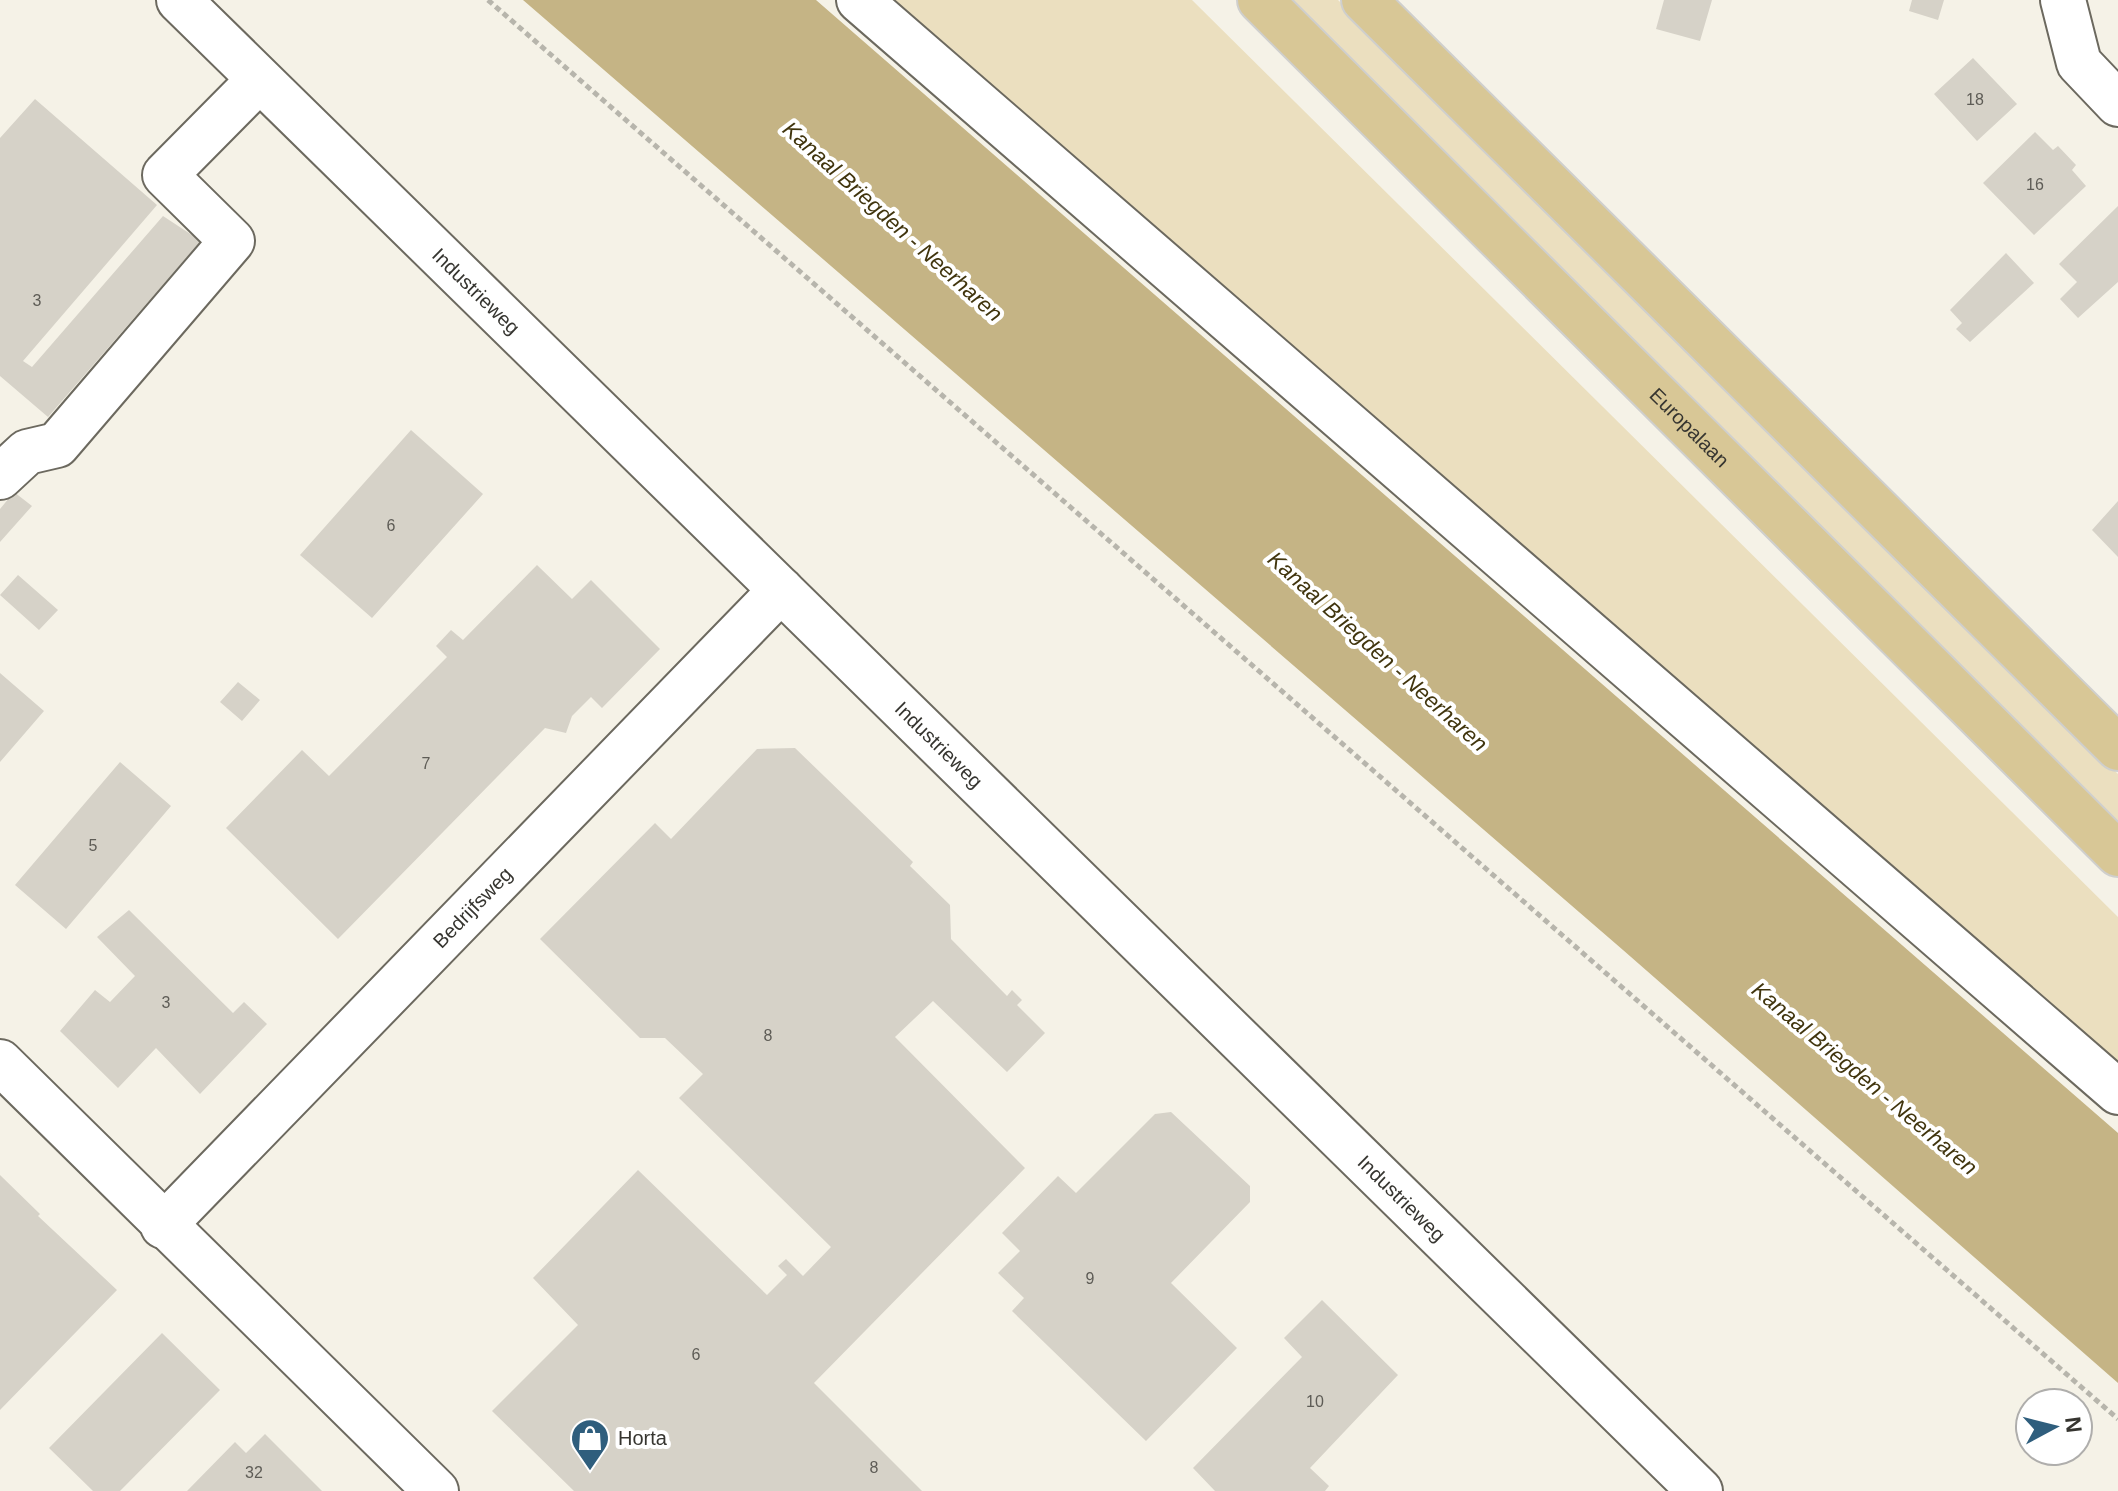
<svg xmlns="http://www.w3.org/2000/svg" width="2118" height="1491" font-family="Arial,sans-serif">
<style>
.green{fill:#ebdfbf}
.water{fill:#c5b485}
.building{fill:#d6d2c8}
.lines{fill:none;stroke-linecap:round;stroke-linejoin:round}
.minor-casing{stroke:#6c695f;stroke-width:48}
.major-casing{stroke:#cfcfcd;stroke-width:48}
.path{stroke:#b7b5ac;stroke-width:5;stroke-dasharray:6 4;stroke-linecap:butt}
.minor{stroke:#fff;stroke-width:44}
.major{stroke:#d8c796;stroke-width:44}
.labels{text-anchor:middle;stroke-width:8;stroke-linejoin:round;paint-order:stroke}
.number-label{font-size:16px;fill:#5e5c56}
.street-label{font-size:20px;fill:#363530;stroke:#fff}
.poi-label{font-size:20px;fill:#363530;stroke:#fff;text-anchor:start}
.water-label{font-size:22px;font-style:italic;fill:#41350e;stroke:#fff}
</style>
<rect width="100%" height="100%" fill="#f5f2e7"/>
<path class="green" d="M878,0H1192L2118,917V1072Z
M1284,0H1338L2118,774V825Z"/>
<path class="water" d="M523,0H816L2118,1133V1383L1623,950Z"/>
<path class="building" d="M1664,0H1712L1700,41L1656,29Z
M1912,0H1944L1938,20L1909,11Z
M1973,58L2017,104L1977,141L1934,94Z
M35,99L157,205L23,361L32,367L163,216L201,241L48,417L0,376V138Z
M2035,132L2053,150L2058,146L2076,165L2072,170L2086,186L2034,235L1983,183Z
M2118,206V282L2078,318L2060,299L2077,282L2059,264Z
M2006,253L2034,283L1970,342L1956,329L1962,323L1950,310Z
M411,430L483,494L372,618L300,555Z
M14,492L32,506L0,542V509Z
M2118,501V557L2092,530Z
M537,565L572,599L591,580L660,649L602,708L591,697L572,716L566,733L545,728L338,939L226,828L302,750L329,776L447,657L436,646L451,630L463,640Z
M18,575L58,610L39,630L0,595Z
M0,673L44,711L0,762Z
M238,682L260,700L242,721L220,702Z
M795,748L913,862L910,866L950,905L951,939L1007,996L1012,990L1022,1000L1017,1005L1045,1033L1007,1072L933,1001L895,1037L1025,1168L814,1383L922,1491H574L492,1411L578,1325L533,1278L638,1170L767,1295L787,1275L778,1266L786,1259L803,1276L831,1247L679,1098L703,1074L665,1038H640L540,939L655,823L671,839L757,749Z
M120,762L171,806L66,929L15,885Z
M129,910L233,1013L244,1002L267,1024L200,1094L156,1048L118,1088L60,1031L95,990L110,1002L135,976L97,937Z
M1171,1112L1250,1186V1202L1171,1283L1237,1348L1146,1441L1012,1311L1024,1298L998,1273L1020,1251L1002,1233L1058,1176L1076,1193L1155,1114Z
M0,1175L40,1214L38,1216L117,1290L0,1410Z
M1322,1300L1398,1375L1310,1468L1329,1486L1325,1491H1215L1193,1468L1302,1357L1284,1338Z
M162,1333L220,1390L120,1491H93L49,1448Z
M265,1434L322,1491H187L235,1442L246,1453Z"/>
<g class="lines">
<g class="minor-casing">
<g id="minor">
<path id="s1" d="M179,0L1700,1491"/>
<path d="M859,0L2118,1092"/>
<path d="M2063,0L2079,63L2118,104"/>
<path d="M0,477L27,452L57,445L232,241L165,175L259,80"/>
<path d="M0,1062L436,1491"/>
<path id="s2" d="M163,1226L781,590"/>
</g>
</g>
<g class="major-casing">
<g id="major">
<path id="s3" d="M1260,0L2118,854"/>
<path d="M1364,0L2118,748"/>
</g>
</g>
<path class="path" d="M488,0L2118,1419"/>
<use href="#minor" class="minor"/>
<use href="#major" class="major"/>
</g>
<defs>
<g id="shop-pin" transform="scale(2)"><path d="M0 17L-7.5 6A9.5 9.5 0 1 1 7.5 6Z" fill="#2f5e7d" stroke="#fff"/><path d="M-5-2.5h2.3a2.7 3.5 0 0 1 5.4 0H5L5.5 6h-11ZM-1.5-2.5h3a1.5 2.3 0 0 0-3 0Z" fill="#fff"/></g>
</defs>
<g fill-rule="evenodd">
<use href="#shop-pin" x="590" y="1438"/>
</g>
<g class="labels">
<g class="number-label">
<text x="1975" y="105">18</text>
<text x="2035" y="190">16</text>
<text x="37" y="306">3</text>
<text x="391" y="531">6</text>
<text x="426" y="769">7</text>
<text x="93" y="851">5</text>
<text x="166" y="1008">3</text>
<text x="768" y="1041">8</text>
<text x="1090" y="1284">9</text>
<text x="696" y="1360">6</text>
<text x="1315" y="1407">10</text>
<text x="874" y="1473">8</text>
<text x="254" y="1478">32</text>
</g>
<g class="street-label">
<text dy="7" stroke="none"><textPath href="#s1" startOffset="416">Industrieweg</textPath></text>
<text dy="7" stroke="none"><textPath href="#s3" startOffset="606">Europalaan</textPath></text>
<text dy="7" stroke="none"><textPath href="#s1" startOffset="1064">Industrieweg</textPath></text>
<text dy="7" stroke="none"><textPath href="#s2" startOffset="444">Bedrijfsweg</textPath></text>
<text dy="7" stroke="none"><textPath href="#s1" startOffset="1712">Industrieweg</textPath></text>
</g>
<g class="poi-label">
<text x="618" y="1445">Horta</text>
</g>
<g class="water-label">
<text transform="translate(893 221) rotate(42)" y="8">Kanaal Briegden - Neerharen</text>
<text transform="translate(1378 651) rotate(42)" y="8">Kanaal Briegden - Neerharen</text>
<text transform="translate(1865 1078) rotate(40)" y="8">Kanaal Briegden - Neerharen</text>
</g>
</g>
<g transform="translate(2054 1427) rotate(83)"><circle r="38" fill="#ffffff" stroke="#afaeac" stroke-width="2"/>
<path d="M0-6L14 30L0 20L-14 30Z" fill="#2f5e7d"/>
<text y="-12" font-size="22" font-weight="bold" text-anchor="middle" fill="#363530">N</text>
</g>
</svg>
